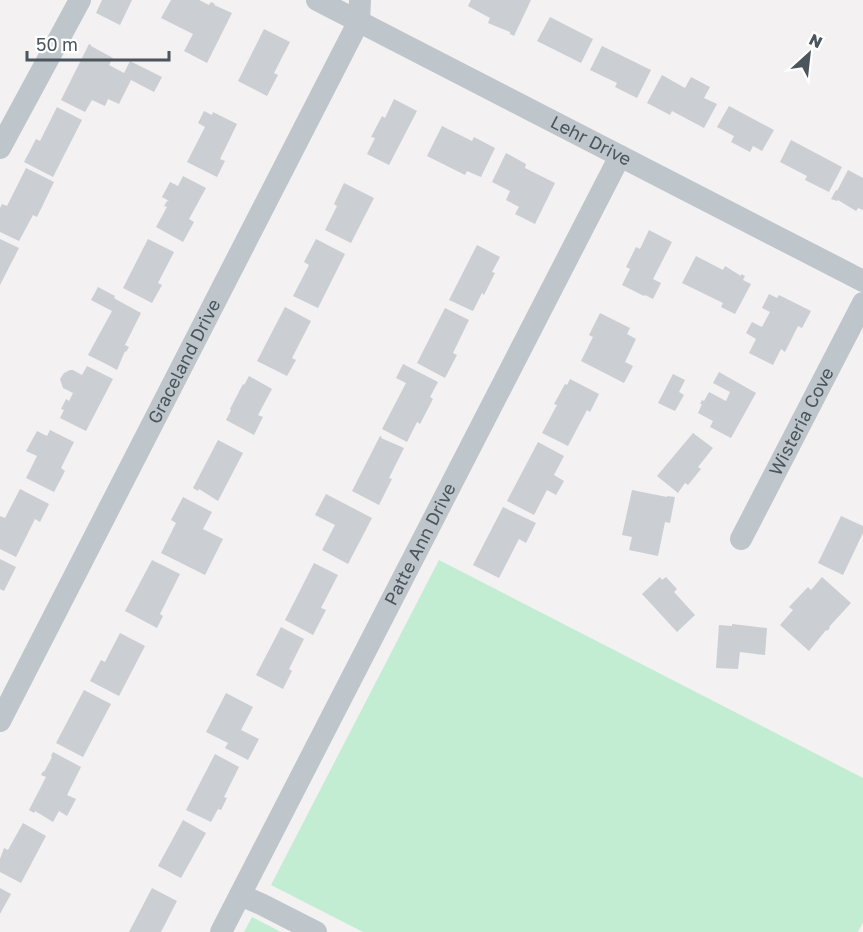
<svg xmlns="http://www.w3.org/2000/svg" width="863" height="932" font-family="'Golos Text',sans-serif">
<style>
.green{fill:#c3edd2}
.building{fill:#cbced3}
.lines{fill:none;stroke-linecap:round;stroke-linejoin:round}
.minor{stroke:#bec6cc;stroke-width:22}
.labels{text-anchor:middle;stroke-width:4.5;stroke-linejoin:round;paint-order:stroke}
.street-label{font-size:18px;fill:#4a555d;stroke:#fff}
</style>
<rect width="100%" height="100%" fill="#f3f1f1"/>
<path class="green" d="M439,560L863,778V922L858,932H363L271,885Z
M252,917L281,932H244Z"/>
<path class="building" d="M102,0H132L120,25L96,13Z
M171,0H199L209,5L211,2L215,4L214,5L232,13L207,63L184,51L193,34L161,18Z
M471,0H531L514,36L510,34V32L488,23L490,18L468,6Z
M550,17L593,39L581,63L537,41Z
M264,29L290,42L274,73L278,75L267,96L238,81Z
M89,44L91,45V46L113,58L109,65L124,73L130,61L162,77L154,92L131,80L119,104L108,99L105,106L92,100L85,112L61,100Z
M602,46L651,70L637,98L615,87L617,83L590,70Z
M662,75L685,88L691,77L710,87L704,98L717,104L704,128L672,111L670,115L647,103Z
M394,99L417,111L389,165L367,154L375,138L371,137L382,116L385,118Z
M729,106L774,130L762,151L753,146L750,152L731,142L734,136L717,127Z
M57,107L82,120L53,177L24,162L36,139L40,141Z
M204,111L212,115L213,112L237,124L220,159L225,161L217,177L187,162L205,127L198,123Z
M442,126L472,141L474,137L495,148L481,177L467,171L465,175L427,156Z
M791,140L842,167L829,192L805,180L807,176L780,162Z
M506,153L526,164L525,168L555,183L535,224L515,214L519,207L506,200L510,191L492,182Z
M26,168L54,182L37,217L33,215L19,241L0,232V208L2,204L7,206Z
M848,170L863,178V210L858,208L856,211L838,200L837,201L831,199L836,190L837,191Z
M183,176L206,188L189,219L194,222L183,242L156,227L167,207L164,206L167,201H169L162,197L170,182L178,186Z
M344,183L374,198L351,243L325,230L337,206L334,204Z
M649,230L672,242L653,279L661,283L653,299L645,295L644,296L622,285L630,269L626,267L636,247L640,249Z
M0,239L19,248L0,285Z
M148,239L174,252L158,283L162,285L152,303L123,288Z
M316,239L345,254L318,308L293,296L309,265L304,262Z
M477,245L500,257L492,272L495,273L484,295L482,293L473,311L449,300Z
M696,256L723,270L725,266L741,276V274L745,276L743,280L751,284L735,314L721,307L723,303L682,283Z
M98,287L115,296L114,298L119,301L141,313L125,345L129,347L126,352L125,351L117,370L110,366L88,355L112,311L91,300Z
M769,294L777,298L779,295L811,311L802,328L798,326L785,352L781,349L773,365L749,353L756,339L746,333L752,322L762,327L770,312L762,308Z
M285,307L311,321L292,358L296,360L287,376L257,361Z
M445,308L469,320L453,353L457,355L445,378L417,363Z
M600,313L630,328L627,334L636,339L625,362L633,366L624,383L581,361L593,337L589,335Z
M403,364L438,382L430,397L433,399L420,424L417,422L407,442L382,429L406,383L396,378Z
M87,366L113,379L86,431L60,418L64,410L61,409L66,399L69,401L73,393L63,388L60,379L64,373L70,370H73L82,375Z
M719,372L756,393L731,438L710,427L713,421L698,413L702,404H700L702,400L704,401L709,392L726,401L730,392L713,383Z
M673,374L685,380L679,392L684,395L675,411L658,403Z
M249,376L272,389L258,415L263,417L254,435L226,420L231,410L230,409L243,384L244,385Z
M570,379L599,394L590,412L587,410L568,446L542,433L557,405L554,404L565,384L567,385Z
M50,430L74,442L61,468L65,471L54,492L26,478L37,456L26,451L37,431L47,436Z
M693,433L713,448L698,467L701,469L688,485L685,483L678,493L657,476Z
M380,436L382,437L381,438L404,448L389,478L392,479L379,505L352,491Z
M218,440L243,453L218,501L199,489L198,491L193,488Z
M538,442L564,456L554,475L564,481L556,495L547,490L534,515L507,501Z
M20,489L49,504L40,522L35,519L16,557L0,549V516L5,518Z
M632,490L667,497V496L675,497L670,523L665,522L658,556L629,550L632,537L622,535Z
M326,494L372,518L348,564L322,550L335,525L315,515Z
M183,497L212,512L203,529L223,539L205,575L161,553L176,523L171,520Z
M503,507L536,523L526,543L519,539L499,578L473,565Z
M841,516L863,526V533L843,575L818,563Z
M0,559L16,567L4,591L0,589Z
M152,560L180,574L160,614L163,616L157,628L125,611Z
M314,563L338,575L321,608L326,610L313,635L285,620Z
M660,577L662,580L666,577L677,589L674,592L695,615L677,632L642,594Z
M822,577L851,603L829,627L830,628L827,631L826,630L809,651L780,625L793,610L789,607L808,587L811,590Z
M732,624L767,628L765,655L740,652L738,669L716,668L719,625L732,626Z
M281,627L304,639L289,669L292,671L283,689L256,675Z
M120,633L145,646L119,696L90,681L101,660L105,662Z
M84,690L111,704L83,757L56,743Z
M226,693L253,707L241,730L259,739L248,760L225,748L228,743L206,732Z
M53,752L81,767L67,795L76,799L67,816L59,811L53,822L35,811L34,813L29,810L46,777L41,775L43,771L44,772L52,757L51,756Z
M215,754L239,767L224,797L227,798L221,810L218,809L211,822L186,810Z
M183,820L206,833L181,878L158,866Z
M23,823L46,836L21,883L0,872V859L4,848L8,850Z
M0,888L11,894L0,914Z
M152,888L177,901L161,932H129Z"/>
<g class="lines">
<g class="minor">
<path id="s1" d="M317,0L863,281"/>
<path d="M0,148L80,0"/>
<path id="s2" d="M741,539L863,303"/>
<path id="s3" d="M0,721L359,21L360,0"/>
<path d="M240,895L261,904L316,932"/>
<path id="s4" d="M221,932L620,156"/>
</g>
</g>
<g class="labels">
<g class="street-label">
<text dy="6" stroke="none"><textPath href="#s1" startOffset="308">Lehr Drive</textPath></text>
<text dy="6" stroke="none"><textPath href="#s3" startOffset="404">Graceland Drive</textPath></text>
<text dy="6" stroke="none"><textPath href="#s2" startOffset="132">Wisteria Cove</textPath></text>
<text dy="6" stroke="none"><textPath href="#s4" startOffset="436">Patte Ann Drive</textPath></text>
</g>
</g>
<g transform="translate(809 54) rotate(27)" stroke="#ffffff" stroke-width="4.5" paint-order="stroke">
<path d="M0-4.5L10 22L0 15L-10 22Z" fill="#4a555d"/>
<text y="-9" font-size="16" font-weight="bold" text-anchor="middle" fill="#4a555d">N</text>
</g>
<path d="M27 51v9h142v-9" fill="none" stroke="#4a555d" stroke-width="3"/>
<text x="36" y="51" font-size="18" fill="#4a555d" stroke="#ffffff" stroke-width="4.5" paint-order="stroke">50 m</text>
</svg>
